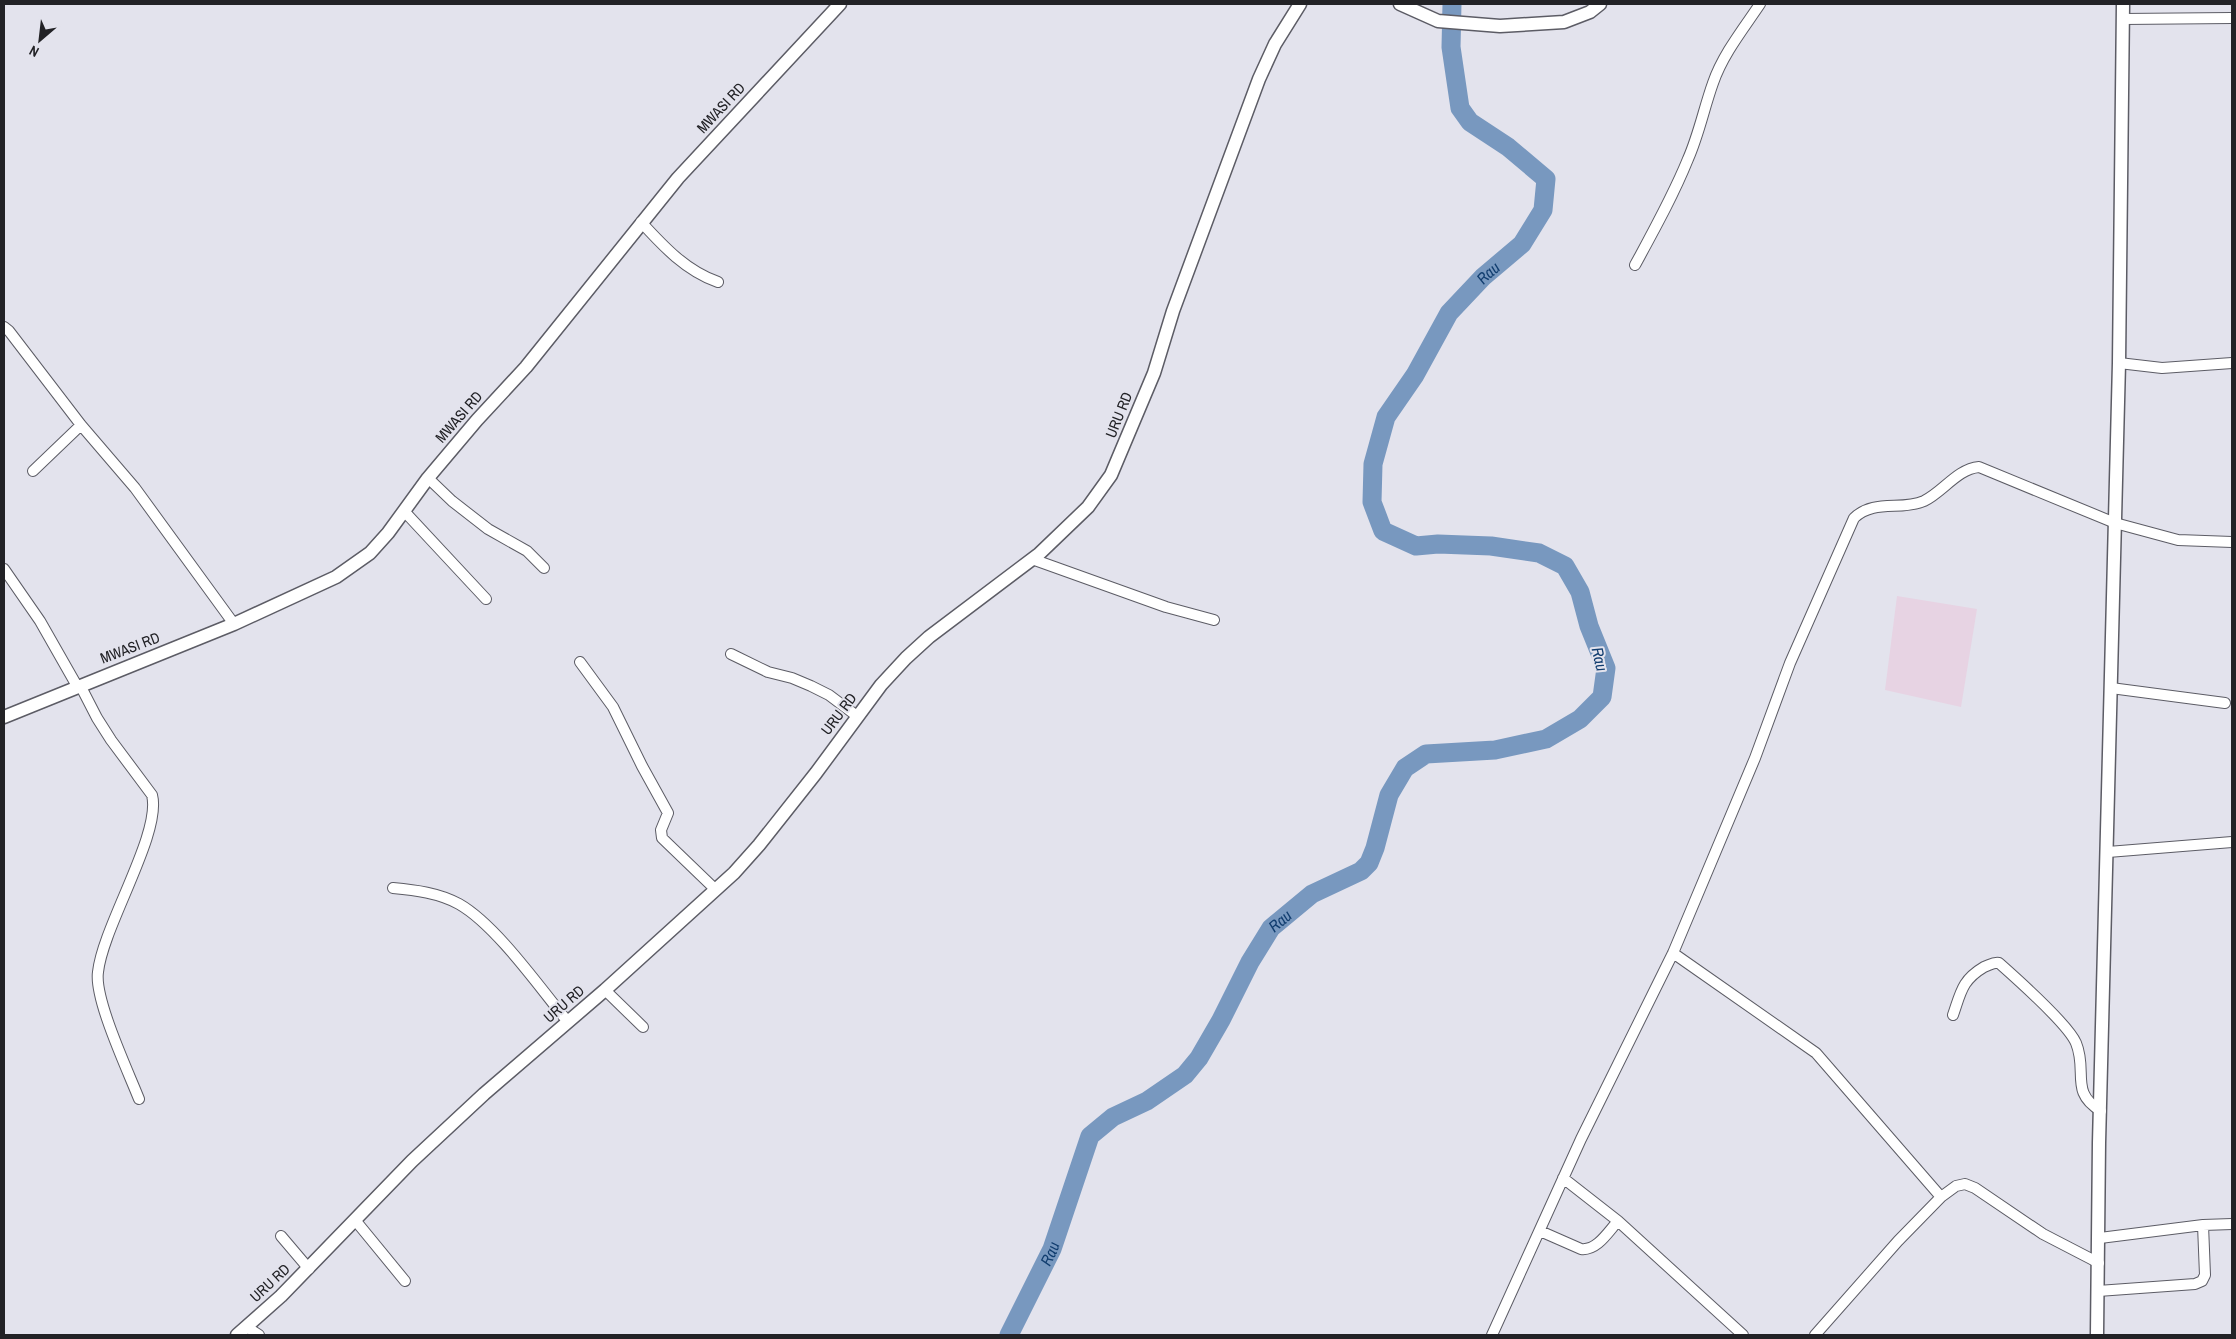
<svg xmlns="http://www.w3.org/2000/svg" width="2236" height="1339" font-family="'Archivo Narrow',sans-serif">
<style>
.education{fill:#e7d3e3}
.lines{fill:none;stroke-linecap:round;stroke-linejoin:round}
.river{stroke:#7898bf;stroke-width:19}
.minor-casing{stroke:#5c5c65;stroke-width:12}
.tertiary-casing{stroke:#5c5c65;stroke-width:15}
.minor{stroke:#fff;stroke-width:10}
.tertiary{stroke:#fff;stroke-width:12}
.labels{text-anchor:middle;stroke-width:4;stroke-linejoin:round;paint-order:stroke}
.street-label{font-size:15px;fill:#222226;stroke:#e3e3ed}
.water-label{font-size:16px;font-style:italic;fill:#113d6f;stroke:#e3e3ed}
</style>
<rect width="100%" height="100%" fill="#e3e3ed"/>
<path class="education" d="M1897,596L1977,609L1961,707L1885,690Z"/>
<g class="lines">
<path class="river" id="s1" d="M1009,1335L1052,1249L1090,1136L1113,1117L1147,1101L1185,1075L1199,1058L1221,1020L1250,962L1271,928L1312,894L1361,871L1369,863L1375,848L1389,795L1405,768L1426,754L1495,750L1546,739L1580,719L1602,697L1606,668L1589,626L1580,592L1565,566L1539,553L1491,546L1438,544L1416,546L1383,531L1372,502L1373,464L1386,417L1415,375L1449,313L1483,277L1522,244L1543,210L1546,179L1508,147L1470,122L1460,108L1451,47L1452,4"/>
<g class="minor-casing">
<path id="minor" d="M2123,19L2232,18
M641,222C663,246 686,271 718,282
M1635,265C1654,230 1673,196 1688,159C1699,134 1704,108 1713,83C1723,54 1744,28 1760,4
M4,327L9,331L81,425L135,488L234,624
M2119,363L2162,368L2232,363
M33,471L81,425
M428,478L452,501L488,529L527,551L544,568
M404,511L486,599
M1032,559L1166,607L1214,620
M4,569L40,621L77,686
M731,654L768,672L792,678L811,686L829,695L857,716
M580,662L613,707L642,766L668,813L661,830L662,838L716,890
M80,685L97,718L111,740L152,795C162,833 103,926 98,972C94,999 128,1071 139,1099
M2111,688L2225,703
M2108,852L2232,842
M393,888C415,890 439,893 459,904C496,925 540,988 568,1022
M1673,953L1816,1053L1941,1197
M605,990L643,1027
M1953,1015C1961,992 1962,980 1984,967C1990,965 1993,962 1999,963C2017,979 2068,1024 2076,1043C2088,1072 2069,1092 2101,1111
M1563,1178L1618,1221L1743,1335
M355,1220L405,1281
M1540,1231L1581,1249C1597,1251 1608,1232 1618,1221
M281,1236L309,1269
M2100,1238L2203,1225L2232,1224
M2098,1291L2195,1284L2202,1281L2205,1275L2203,1225
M247,1327L259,1335
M1492,1335L1581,1139L1673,953L1755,758L1790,663L1854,518C1874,499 1901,511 1924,501C1943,492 1957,469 1979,467L2115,523L2178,540L2232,542
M1815,1335L1898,1241L1941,1197L1956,1186L1965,1184L1975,1188L2043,1234L2099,1263"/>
</g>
<g class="tertiary-casing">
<path id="tertiary" d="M1400,4L1438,21L1500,26L1564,22L1590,12L1600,4
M4,717L234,624L336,577L370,553L388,533L428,478L477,420L526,367L678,178L840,4
M237,1335L281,1296L412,1161L484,1094L605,990L734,873L759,845L816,773L881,685L906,658L929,637L1039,554L1088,507L1111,475L1154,373L1173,311L1259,79L1275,44L1300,4
M2097,1335L2099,1143L2119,363L2123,4"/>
</g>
<use href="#minor" class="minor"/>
<use href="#tertiary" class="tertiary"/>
</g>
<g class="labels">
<g class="street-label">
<text transform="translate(721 108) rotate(-47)" y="5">MWASI RD</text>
<text transform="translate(1119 415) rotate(-68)" y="5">URU RD</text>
<text transform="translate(459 417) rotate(-49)" y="5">MWASI RD</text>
<text transform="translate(130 648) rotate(-21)" y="5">MWASI RD</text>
<text transform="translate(839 714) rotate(-53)" y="5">URU RD</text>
<text transform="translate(564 1004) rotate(-41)" y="5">URU RD</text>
<text transform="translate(270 1283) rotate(-43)" y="5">URU RD</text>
</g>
<g class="water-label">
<text dy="6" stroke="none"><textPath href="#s1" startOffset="1562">Rau</textPath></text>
<text transform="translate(1600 659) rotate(77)" y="6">Rau</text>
<text dy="6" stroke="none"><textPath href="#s1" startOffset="511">Rau</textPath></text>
<text dy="6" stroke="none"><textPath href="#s1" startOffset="91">Rau</textPath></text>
</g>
</g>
<rect width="2236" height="1339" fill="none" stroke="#222226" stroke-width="10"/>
<g transform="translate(40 40) rotate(208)" stroke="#e3e3ed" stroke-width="4" paint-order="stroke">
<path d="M0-4L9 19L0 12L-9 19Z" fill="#222226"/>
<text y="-8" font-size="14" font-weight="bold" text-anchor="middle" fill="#222226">N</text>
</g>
</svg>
